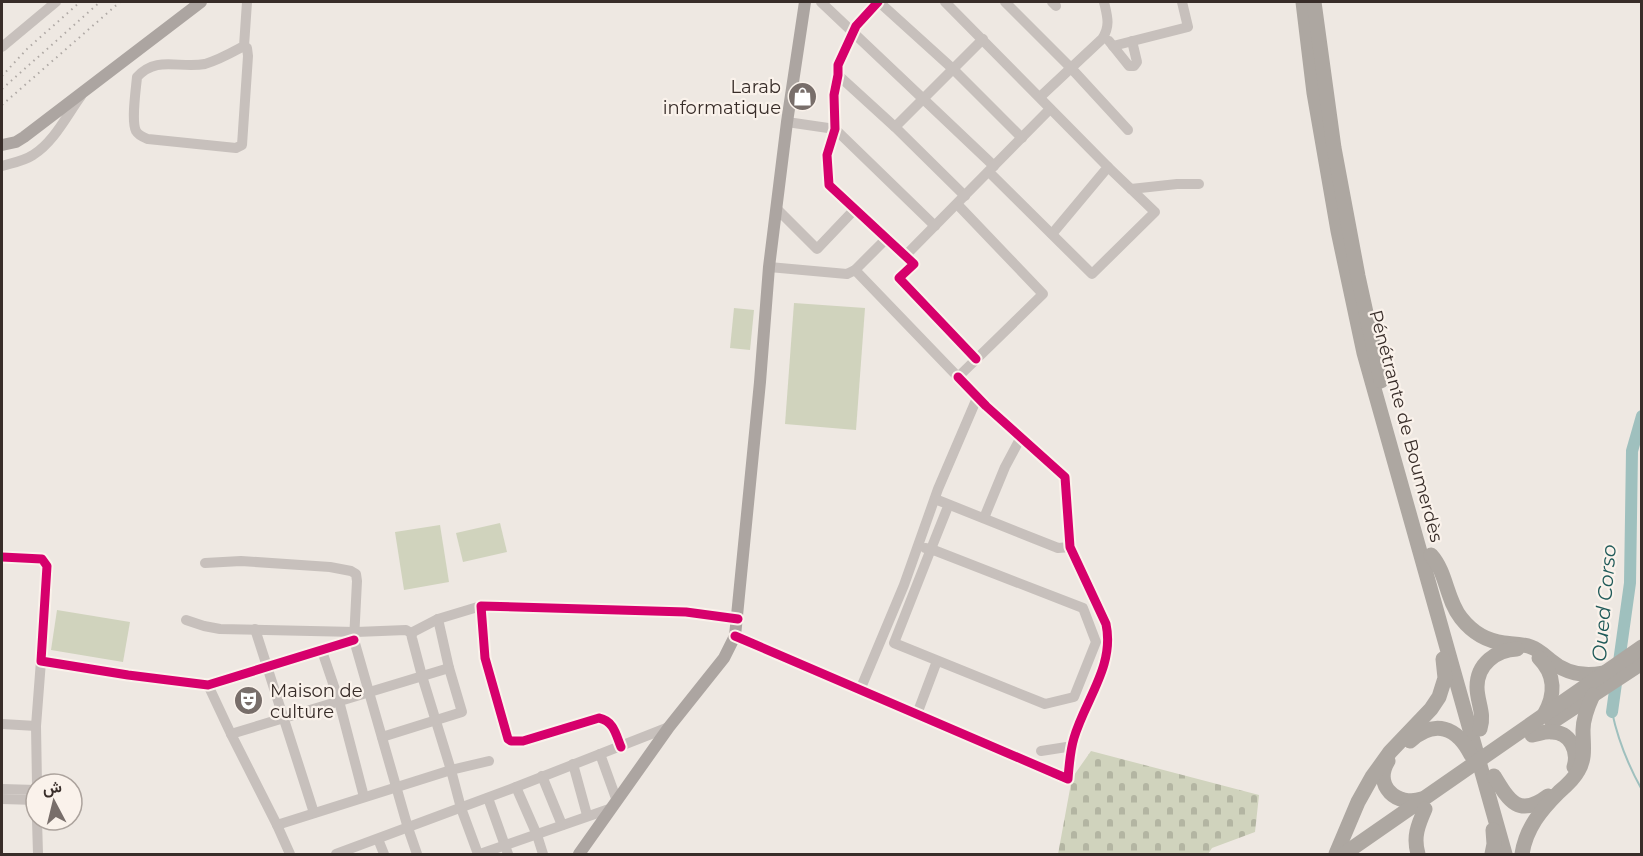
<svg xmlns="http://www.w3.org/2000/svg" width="1643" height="856" font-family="Montserrat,Vazirmatn,sans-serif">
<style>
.cemetery{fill:url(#cemetery-stones)}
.pitch{fill:#d0d3bd}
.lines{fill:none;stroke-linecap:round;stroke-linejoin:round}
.stream{stroke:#9fc0be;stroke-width:2}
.river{stroke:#9fc0be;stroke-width:12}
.minor{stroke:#c7c0bc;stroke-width:10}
.major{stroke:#aca5a1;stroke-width:12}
.highway{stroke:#ada7a1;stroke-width:15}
.rail{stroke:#afa9a5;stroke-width:2;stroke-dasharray:1.5 4.5;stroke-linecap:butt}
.cycleway-casing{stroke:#faf2eb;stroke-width:13}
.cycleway{stroke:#d6006c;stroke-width:9}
.labels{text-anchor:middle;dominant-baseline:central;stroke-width:4.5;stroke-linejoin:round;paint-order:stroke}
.poi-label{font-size:18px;fill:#382d29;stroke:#faf2eb;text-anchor:end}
.street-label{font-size:18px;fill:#382d29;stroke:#faf2eb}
.water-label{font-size:20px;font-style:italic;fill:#1f5a59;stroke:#faf2eb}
</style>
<defs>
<pattern id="cemetery-stones" width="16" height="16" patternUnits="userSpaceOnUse" patternTransform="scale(1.5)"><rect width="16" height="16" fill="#d0d3bd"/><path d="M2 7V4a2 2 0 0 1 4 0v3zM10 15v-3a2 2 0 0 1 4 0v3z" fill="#b3b5a2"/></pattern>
</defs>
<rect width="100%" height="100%" fill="#eee8e2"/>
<path class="cemetery" d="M1091 751 1259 795 1255 832 1212 848 1208 854H1058L1072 778Z"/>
<g class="pitch">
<path d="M794 303 865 308 856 430 785 424Z"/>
<path d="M734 308 754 310 750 350 730 348Z"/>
<path d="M500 523 507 552 463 562 456 533Z"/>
<path d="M440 525 449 582 404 590 395 532Z"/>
<path d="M57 610 130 622 123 662 51 650Z"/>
</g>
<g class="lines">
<path class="stream" d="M1612 712C1618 740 1628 765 1642 790"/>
<path class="river" d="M1612 712 1630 583 1632 451 1642 416"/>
<g class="minor">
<path d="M821 2 994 166"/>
<path d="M878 2 856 26 838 65V75L834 95 835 129 827 155 829 185 914 264 899 278 976 359"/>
<path d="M879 2 953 69 1022 138"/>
<path d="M945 2 1108 167 1052 234"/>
<path d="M1005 2 1071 68 1128 130"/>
<path d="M1052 2 1056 6"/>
<path d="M1109 41 1129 66H1134L1137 62 1132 41"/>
<path d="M244 46C231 53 219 60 205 64 179 69 157 55 137 77 136 89 131 121 136 131 139 136 143 137 148 139L236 148 242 145 248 56 247 48 244 46 247 2"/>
<path d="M1113 46 1188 27 1182 2"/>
<path d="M2 47 56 2"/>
<path d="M838 75 895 127 965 196"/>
<path d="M1040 97 1102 39C1111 26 1107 15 1104 2"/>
<path d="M787 122 835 129 935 226"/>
<path d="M895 127 983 39"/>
<path d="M2 166C12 163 24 161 33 155 54 142 67 115 81 96"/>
<path d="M989 172 1092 274 1155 212 1108 167"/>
<path d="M1131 189 1177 184H1199"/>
<path d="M777 209 817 249 855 209"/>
<path d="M905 256 1050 109"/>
<path d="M769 267 847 274 855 270 887 238"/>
<path d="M855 270 958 377 1043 294 957 204"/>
<path d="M935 499 1058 548 1070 547"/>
<path d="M984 518 1005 467 1021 437"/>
<path d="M925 548 931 549 947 509"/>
<path d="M931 549 1083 608 1096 642 1074 697 1045 704 894 643Z"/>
<path d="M2 557 42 559 47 566 41 661 128 675 208 685 354 640"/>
<path d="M205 563 241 561 330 567 351 571 356 574 357 581 354 640 408 828 417 854"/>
<path d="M186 620 204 626 220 629 356 632 406 630 411 633 412 638 422 676 451 770 489 761"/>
<path d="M255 629 314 813"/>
<path d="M411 633 438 619 481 606"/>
<path d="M735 636 1068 779C1069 766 1070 751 1074 738 1085 700 1115 666 1106 624L1070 547 1065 477 986 406 958 377"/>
<path d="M322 651 339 701 364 797"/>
<path d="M208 685 231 734 277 825 451 770 461 808 478 854"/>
<path d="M860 690 904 585 938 489 977 398"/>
<path d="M917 714 937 661"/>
<path d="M2 724 36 726"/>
<path d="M231 734 449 668"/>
<path d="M382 737 462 712 449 668 438 619"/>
<path d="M621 747C616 735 614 721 599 718L523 741H511L508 739 485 658 481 606 686 612 738 619"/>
<path d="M1041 751 1073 746"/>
<path d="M600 754 617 801"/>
<path d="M573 764 587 815"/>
<path d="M542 776 562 825"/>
<path d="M37 784 36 726 41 661"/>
<path d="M516 787 537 835 543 854"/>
<path d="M2 789 36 790"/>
<path d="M488 798 508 854"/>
<path d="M2 799 36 800"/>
<path d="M37 820 38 854"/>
<path d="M277 825 290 854"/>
<path d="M378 839 384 854"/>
<path d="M336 854 516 787 669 727"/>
<path d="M480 854 612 808"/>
</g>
<g class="major">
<path d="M2 145 16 142 24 137 201 2"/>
<path d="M579 854 669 727 724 658 735 636 760 382 769 267 787 122 805 2"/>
</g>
<g class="highway">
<path d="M1303 2 1314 93 1338 231 1364 353 1505 854"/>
<path d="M1314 2 1334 148 1358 276 1381 381"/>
<path d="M1431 555C1447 573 1446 599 1461 618 1472 632 1486 641 1504 643 1513 644 1523 644 1531 647 1539 650 1544 655 1550 660 1565 673 1584 677 1603 673"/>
<path d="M1539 658C1556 675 1555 696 1544 715"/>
<path d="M1552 722 1642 663"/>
<path d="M1480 729C1485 714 1477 702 1477 687 1477 664 1496 650 1517 649"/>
<path d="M1532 735C1539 734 1545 731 1552 732 1570 732 1579 751 1574 767"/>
<path d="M1410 741C1435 719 1457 727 1471 755"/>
<path d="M1388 761C1373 786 1397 807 1422 799"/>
<path d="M1494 776C1509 801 1519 818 1548 796"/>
<path d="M1336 854 1358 802 1372 777 1390 752 1431 709 1439 697 1445 678 1443 659"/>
<path d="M1344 854 1642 647"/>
<path d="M1418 854C1413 837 1418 825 1425 809"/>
<path d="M1492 854 1494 844 1493 830"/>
<path d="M1522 854C1526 828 1541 810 1559 792 1566 786 1574 779 1578 771 1586 758 1583 745 1583 730 1583 718 1588 706 1593 695"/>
</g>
<g class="rail">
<path d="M2 76 27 49 80 2"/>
<path d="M2 89 100 2"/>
<path d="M2 105 120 2"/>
</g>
<defs>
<g id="cycleway">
<path d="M878 2 856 26 838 65V75L834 95 835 129 827 155 829 185 914 264 899 278 976 359"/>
<path d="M2 557 42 559 47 566 41 661 128 675 208 685 354 640"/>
<path d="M735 636 1068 779C1069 766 1070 751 1074 738 1085 700 1115 666 1106 624L1070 547 1065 477 986 406 958 377"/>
<path d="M621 747C616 735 614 721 599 718L523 741H511L508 739 485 658 481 606 686 612 738 619"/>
</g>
</defs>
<use href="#cycleway" class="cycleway-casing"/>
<use href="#cycleway" class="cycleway"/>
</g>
<defs>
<symbol id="shop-disc" viewBox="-11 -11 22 22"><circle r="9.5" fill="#786e6a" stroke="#faf2eb"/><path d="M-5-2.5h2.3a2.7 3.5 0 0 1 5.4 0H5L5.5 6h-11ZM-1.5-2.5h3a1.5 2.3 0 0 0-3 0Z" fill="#fff"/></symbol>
<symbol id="theatre-disc" viewBox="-11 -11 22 22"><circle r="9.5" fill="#786e6a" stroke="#faf2eb"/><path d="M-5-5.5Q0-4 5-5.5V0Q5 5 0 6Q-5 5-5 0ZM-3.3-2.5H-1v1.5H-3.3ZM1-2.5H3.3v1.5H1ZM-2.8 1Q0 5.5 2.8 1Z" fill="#fff"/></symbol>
</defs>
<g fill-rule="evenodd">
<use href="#shop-disc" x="786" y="80" width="33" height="33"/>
<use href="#theatre-disc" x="232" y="684" width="33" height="33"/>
</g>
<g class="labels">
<g class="poi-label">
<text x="781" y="87">Larab<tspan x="781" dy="21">informatique</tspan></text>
<text x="270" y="691" text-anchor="start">Maison de<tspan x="270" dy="21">culture</tspan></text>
</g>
<g class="street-label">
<text transform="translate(1406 426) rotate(75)">Pénétrante de Boumerdès</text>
</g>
<g class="water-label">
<text transform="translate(1604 603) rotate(-85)">Oued Corso</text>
</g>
</g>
<rect width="1643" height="856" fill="none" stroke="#382d29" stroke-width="6"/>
<g transform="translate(54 802) rotate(353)"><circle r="28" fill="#faf2eb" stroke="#aca39d" stroke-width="1.5"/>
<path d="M0-4.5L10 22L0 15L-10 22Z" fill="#786e6a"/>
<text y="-9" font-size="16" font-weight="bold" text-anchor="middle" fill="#382d29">ش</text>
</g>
</svg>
